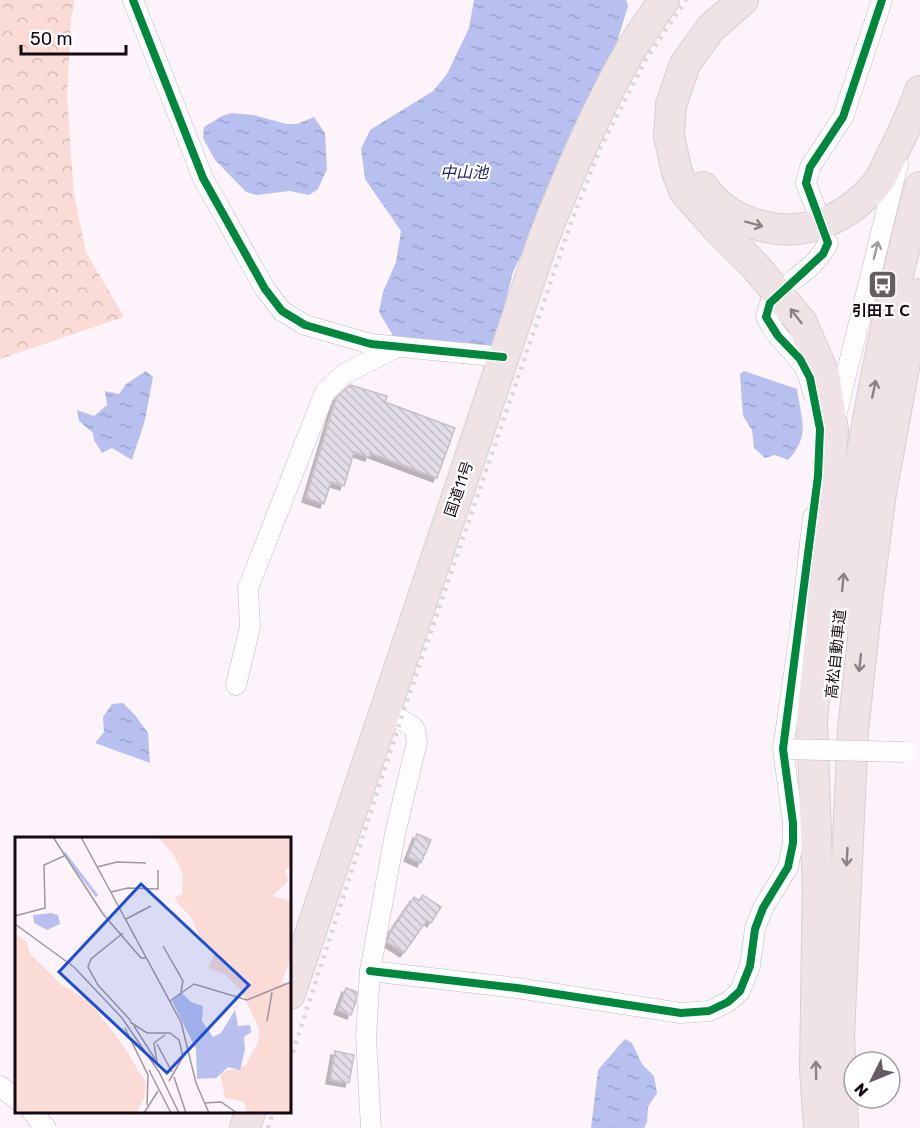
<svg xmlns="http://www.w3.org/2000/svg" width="920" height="1128" font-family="Rubik,'Noto Sans JP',sans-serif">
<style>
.forest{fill:url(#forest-crowns)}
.water{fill:url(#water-ripples)}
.building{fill:url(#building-back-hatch);stroke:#c6bfc8;stroke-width:1.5;filter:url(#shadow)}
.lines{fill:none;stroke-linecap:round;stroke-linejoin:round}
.minor-casing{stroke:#c3bac1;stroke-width:21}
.highway-casing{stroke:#d4cfd3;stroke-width:32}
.minor{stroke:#fffdfe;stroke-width:20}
.highway{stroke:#efe3e6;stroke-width:30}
.rail{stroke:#d9d6d8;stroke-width:4.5;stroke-dasharray:3 6;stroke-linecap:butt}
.minor-bridge-casing{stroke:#c3bac1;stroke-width:21;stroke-linecap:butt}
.minor-bridge{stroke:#fffdfe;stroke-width:20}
.cycleway-casing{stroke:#fff;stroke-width:11}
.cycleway{stroke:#00873e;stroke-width:8}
.oneway{stroke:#8d8187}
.oneway2{stroke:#a19ca0}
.labels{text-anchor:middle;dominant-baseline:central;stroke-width:4.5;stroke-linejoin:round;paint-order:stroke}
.poi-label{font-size:15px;font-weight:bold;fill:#150a13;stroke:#fff}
.street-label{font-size:15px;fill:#150a13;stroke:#fff}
.water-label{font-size:16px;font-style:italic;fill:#1e256d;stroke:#fff}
.inset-river{fill:none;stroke:#b7c0ee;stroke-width:3}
.inset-road{fill:none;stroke:#a0969e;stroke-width:1.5}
.view{fill:#1d4ed8;fill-opacity:0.15;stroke:#1d4ed8;stroke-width:3}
.inset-edge{fill:none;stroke:#150a13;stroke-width:3}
</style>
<defs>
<pattern id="forest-crowns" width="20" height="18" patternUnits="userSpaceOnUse" patternTransform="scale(1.5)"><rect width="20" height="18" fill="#fadbd5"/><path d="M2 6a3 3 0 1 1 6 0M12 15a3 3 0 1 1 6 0" fill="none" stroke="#d5bbb6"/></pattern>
<pattern id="water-ripples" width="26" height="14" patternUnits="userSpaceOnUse" patternTransform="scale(1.5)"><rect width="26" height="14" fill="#b7c0ee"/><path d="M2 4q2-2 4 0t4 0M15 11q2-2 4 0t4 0" fill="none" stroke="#9ca4cb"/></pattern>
<pattern id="building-back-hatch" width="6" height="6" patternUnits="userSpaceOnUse" patternTransform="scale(1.5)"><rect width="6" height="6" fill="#e3dde7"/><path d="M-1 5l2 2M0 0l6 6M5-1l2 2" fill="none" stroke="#c2bcc5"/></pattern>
<filter id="shadow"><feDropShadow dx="-4" dy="4" stdDeviation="0" flood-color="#0004"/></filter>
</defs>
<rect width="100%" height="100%" fill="#fcf4fa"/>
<path class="forest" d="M0 0H75L71 19 67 97 74 194 86 252 124 317 0 359Z"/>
<g class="water">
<path d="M474 0H626L628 6 607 75 513 272 494 347 395 339 379 312 383 292 396 262 401 231 365 179 361 149 370 130 433 91 447 74 469 28Z"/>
<path d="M232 113 254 115 286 124H297L314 117 325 133 327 169 318 189 309 195 289 191 257 195 246 192 215 160 203 138 204 127 222 116Z"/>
<path d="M146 371 153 377 145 420 132 460 112 448 102 453 94 440 93 433 79 421 77 410 94 416 107 405 105 391 119 394 126 384Z"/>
<path d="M744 371 797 389C801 418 811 436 788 460L775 455 765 458 754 448 752 430 743 416 740 374Z"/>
<path d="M123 703 135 715 148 733 150 763 95 743 104 732 103 717 112 704Z"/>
<path d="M625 1039 632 1043 642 1064 654 1076 657 1093 648 1107 647 1122 644 1128H591L598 1070Z"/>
</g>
<g class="building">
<path d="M350 385 387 396 385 402 455 428 437 478 370 453 369 457 354 452 344 486 331 482 324 504 306 498 336 398Z"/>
<path d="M417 834 431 840 421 863 408 857Z"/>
<path d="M423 895 441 907 431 923 427 920 404 953 387 942 389 934 414 897 419 901Z"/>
<path d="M346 988 357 992 356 1001 351 1015 338 1010Z"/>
<path d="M335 1051 354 1055 349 1083 330 1080Z"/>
</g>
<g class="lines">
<defs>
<g id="minor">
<path d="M133 0 203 178 265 289 282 311 305 325 371 344 503 357"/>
<path d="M815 207 806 183 810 167 843 117 882 0"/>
<path d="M793 280C807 270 820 260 828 243"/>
<path d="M770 303 766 317C770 324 774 331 779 337 798 360 806 360 813 393"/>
<path d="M836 416 898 164"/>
<path d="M236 685 250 627 248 588 325 392 344 374 397 347"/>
<path d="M370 971 517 988 681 1013 709 1011 728 1002 740 991 750 966 755 929 763 908 788 867 793 843V823L783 749 800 632 813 517"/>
<path d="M0 1086 16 1099"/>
<path d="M32 1112 46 1128"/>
<path d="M371 1128 366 1037 370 971 395 834 417 742 415 730 412 726 384 710"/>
</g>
<g id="highway">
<path d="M743 0 711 28 685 64 671 105 669 136 677 172 685 192 719 230 755 266 802 323 824 374 833 430 824 542 822 620 812 720 818 891"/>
<path d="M703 187C719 209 736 219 762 226 807 238 850 217 878 182 883 175 887 165 891 157 902 135 912 114 920 91"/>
<path d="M839 619C855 473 882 329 920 187"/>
<path d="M818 873 815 1070 819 1128"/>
<path d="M290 994 543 240C567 178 593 117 626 58 637 38 651 19 664 0"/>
<path d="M245 1128 250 1112"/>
<path d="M843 1128 839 1036 853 730 868 592 881 493 906 356 920 294"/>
</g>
</defs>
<use href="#minor" class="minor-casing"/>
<use href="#highway" class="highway-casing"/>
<use href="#minor" class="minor"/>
<use href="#highway" class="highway"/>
<g class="rail">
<path d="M290 1061 401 719 572 220 600 149 646 59 686 0"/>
<path d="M268 1128 273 1112"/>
</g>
<defs>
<path id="minor-bridge" d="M783 749 905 752"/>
</defs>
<use href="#minor-bridge" class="minor-bridge-casing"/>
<use href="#minor-bridge" class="minor-bridge"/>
<defs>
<g id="cycleway">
<path d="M133 0 203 178 265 289 282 311 305 325 371 344 503 357"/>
<path d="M370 971 517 988 681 1013 709 1011 728 1002 740 991 750 966 755 929 763 908 788 867 793 843V823L783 749 818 476 820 429 810 378 800 359 778 336 766 317 770 303 823 254 828 243 806 183 810 167 843 117 882 0"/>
</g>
</defs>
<use href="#cycleway" class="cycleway-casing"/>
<use href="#cycleway" class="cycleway"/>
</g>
<defs><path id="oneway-shaft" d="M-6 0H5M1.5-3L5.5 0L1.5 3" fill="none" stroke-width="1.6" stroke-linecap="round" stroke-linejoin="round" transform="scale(1.5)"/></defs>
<g class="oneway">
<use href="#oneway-shaft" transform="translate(754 224) rotate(15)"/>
<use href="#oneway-shaft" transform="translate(796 316) rotate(-128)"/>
<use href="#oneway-shaft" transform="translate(874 389) rotate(-78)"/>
<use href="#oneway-shaft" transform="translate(843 582) rotate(-84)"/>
<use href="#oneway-shaft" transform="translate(860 663) rotate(96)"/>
<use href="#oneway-shaft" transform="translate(847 857) rotate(93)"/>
<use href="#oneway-shaft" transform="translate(816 1070) rotate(-91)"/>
</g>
<use class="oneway2" href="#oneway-shaft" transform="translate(876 250) rotate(-76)"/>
<defs>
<symbol id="bus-square" viewBox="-11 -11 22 22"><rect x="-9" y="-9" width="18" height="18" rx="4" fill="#665c64" stroke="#fff"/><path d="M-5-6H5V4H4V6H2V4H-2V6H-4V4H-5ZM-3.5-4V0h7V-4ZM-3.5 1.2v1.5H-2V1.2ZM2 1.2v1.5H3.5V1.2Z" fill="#fff"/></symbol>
</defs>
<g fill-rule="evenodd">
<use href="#bus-square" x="866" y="268" width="33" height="33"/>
</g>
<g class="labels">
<g class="poi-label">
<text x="882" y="311">引田ＩＣ</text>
</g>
<g class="street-label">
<text transform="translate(459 489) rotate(-71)">国道11号</text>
<text transform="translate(836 654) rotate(-84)">高松自動車道</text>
</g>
<g class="water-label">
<text x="464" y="172">中山池</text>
</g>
</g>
<g transform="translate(15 837)">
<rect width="276" height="276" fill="#fcf4fa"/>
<path d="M143 0H276V30L270 33 273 45 257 59 276 64V119L267 145 276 147V276H232L229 265 210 261 205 236 231 228 243 205 244 192 226 153 209 137 193 131 201 113 187 104 175 79 163 67 160 60 167 57 168 38 159 18ZM0 97 12 105 15 117 47 148 74 164 108 208 131 246 129 262 121 276H0Z" fill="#fadbd5"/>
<path d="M36 76 43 78 45 87 32 93 19 86 18 78ZM166 155 176 165 188 169 187 184 198 200 206 196 220 173 223 189 235 188 236 195 229 200 230 212 225 233 213 230 201 241 182 242 181 212 157 164Z" fill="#b7c0ee"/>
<path class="inset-river" d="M49 16 82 59"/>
<path class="inset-road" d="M38 0 88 77 126 121H132M66 0 166 185 181 246 194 276M82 30 102 25 131 26M96 55 113 51 143 52V33M0 79 30 71 29 28 49 19M111 82 136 69M0 87 59 130 107 181 144 235 164 276M108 96 76 122 73 130 83 148 116 184M148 109 168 144 166 155M155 164 179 147 232 163 276 145M252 184 257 155M115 185 132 196H155L164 203 168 220 154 244M119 189 140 222M110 191 133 238 132 268M142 207 157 235M142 225 139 206 150 198M134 233 156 276M159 240 171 276M189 266 206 265 222 276M129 276 143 254"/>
<path class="view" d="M126 47 234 148 152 236 44 135Z"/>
<rect width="276" height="276" class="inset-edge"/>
</g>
<g transform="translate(872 1080) rotate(227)"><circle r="28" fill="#ffffff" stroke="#a19da1" stroke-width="1.5"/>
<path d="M0-4.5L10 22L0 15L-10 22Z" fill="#665c64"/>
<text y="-9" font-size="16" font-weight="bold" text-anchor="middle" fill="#150a13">N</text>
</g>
<path d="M21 45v9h105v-9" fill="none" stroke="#150a13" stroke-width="3"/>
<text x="30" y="45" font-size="18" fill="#150a13" stroke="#ffffff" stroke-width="4.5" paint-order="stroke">50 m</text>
</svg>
